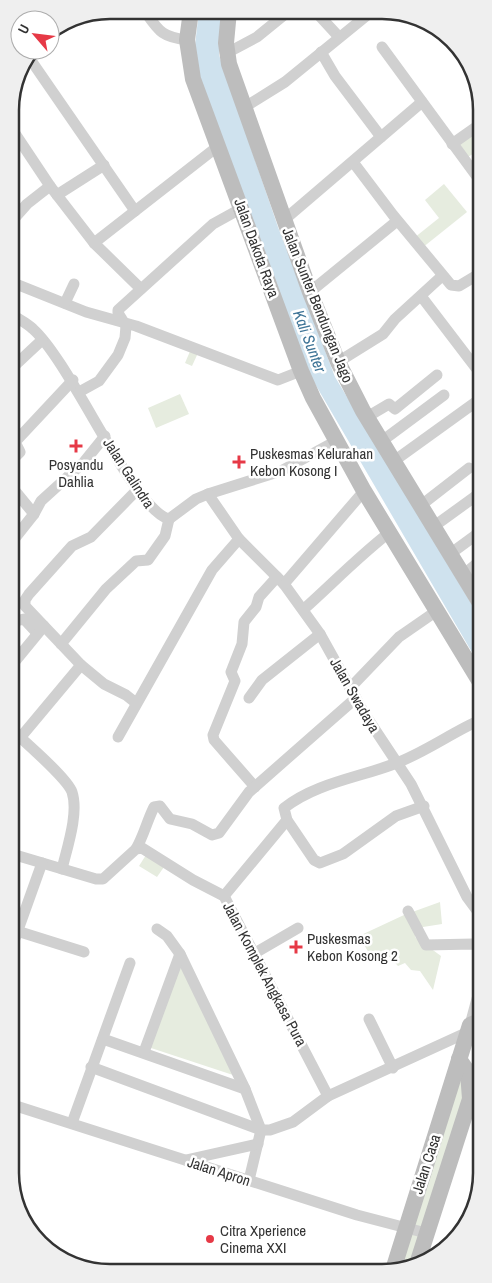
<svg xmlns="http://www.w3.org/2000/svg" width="492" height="1283" font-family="'Archivo Narrow',sans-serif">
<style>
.green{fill:#e6ecdf}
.water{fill:#cfe2ee}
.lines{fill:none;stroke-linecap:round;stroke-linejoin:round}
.street{stroke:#d0d0d0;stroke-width:11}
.secondary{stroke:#bdbdbd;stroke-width:16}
.poi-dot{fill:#e63946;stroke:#fff;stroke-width:2}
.labels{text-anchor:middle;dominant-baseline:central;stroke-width:5;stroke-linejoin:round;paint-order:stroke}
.street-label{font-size:15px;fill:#333;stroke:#fff}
.poi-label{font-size:15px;fill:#333;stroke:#fff;text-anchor:start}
.water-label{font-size:16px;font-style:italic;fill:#3f7597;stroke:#fff}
.rim{fill:none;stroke:#333;stroke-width:2.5}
</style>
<rect width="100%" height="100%" fill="#fff"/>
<g class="green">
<path d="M474 134 479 142V150L468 157 459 143Z"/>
<path d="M444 184 467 212 422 248 414 238 439 218 425 200Z"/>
<path d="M191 349 198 353 192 366 185 363Z"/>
<path d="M180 394 189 414 156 428 148 408Z"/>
<path d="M146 855 164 867 157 877 139 866Z"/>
<path d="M440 902 442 924 423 927 415 937 441 956 433 990 420 971 411 970 405 963 398 966 387 954 373 960 359 936 404 915Z"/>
<path d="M179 963 233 1075 148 1047Z"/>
<path d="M459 1059 470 1086 417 1264 408 1270H393Z"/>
</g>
<path class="water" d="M199 11H224L219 55 278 227 335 377 480 618V666L311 377 199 76 195 45Z"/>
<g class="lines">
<g class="street">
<path d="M144 10C159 31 161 37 187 40"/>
<path d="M315 11 339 37"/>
<path d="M50 34 85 15"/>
<path d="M382 47 478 178 479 184"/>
<path d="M321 52 335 76 381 137"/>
<path d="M227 53 257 37 289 11"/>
<path d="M28 56 135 211"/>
<path d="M245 107 285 82 371 12"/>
<path d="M10 126 50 186 94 243 141 289"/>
<path d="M452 144 479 125"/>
<path d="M353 162 393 215 451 285 459 286 479 274"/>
<path d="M57 195 104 165"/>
<path d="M284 220 422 102"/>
<path d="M11 222 27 204 50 186"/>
<path d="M94 243 217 147"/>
<path d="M11 282 86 312 136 326 278 380 301 371"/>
<path d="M310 292 397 221"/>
<path d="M421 296 479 372"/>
<path d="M65 303 74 284"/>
<path d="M11 314C18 319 27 323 33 329 72 364 133 510 169 519L196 499 208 494 281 471 336 441"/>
<path d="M338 362 383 334 395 319 442 276"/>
<path d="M11 369 42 340"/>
<path d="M79 392 99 381 118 355 125 338 126 326 118 313V310L213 224 242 208"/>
<path d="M367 417 389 404 395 409 437 375"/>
<path d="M382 441 444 395"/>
<path d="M11 461 20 452 15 442 73 380"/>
<path d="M394 461 480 399"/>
<path d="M11 486 34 514"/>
<path d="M208 494 239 539 284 584 320 634 364 713 411 784 467 897 481 916"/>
<path d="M420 506 469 468"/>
<path d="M433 527 480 493"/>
<path d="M11 543 34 514 41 501 84 462 105 436"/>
<path d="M450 554 480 532"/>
<path d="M463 575 480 561"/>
<path d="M284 584 364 491"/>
<path d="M304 609C333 583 359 556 390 532"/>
<path d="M12 625 16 621 24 619 37 633"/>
<path d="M61 644 106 589 136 561 148 560 165 536 169 519"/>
<path d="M12 665 44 626"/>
<path d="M351 687 399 637 438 610"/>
<path d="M249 698 262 680 320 634"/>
<path d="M136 703 126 695 104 684 81 665 25 606V600L29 594 72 546 91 537 137 490"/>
<path d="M12 730C25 742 67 778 72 792 79 813 67 848 62 869"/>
<path d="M118 737 212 570 239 539"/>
<path d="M20 738 81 665"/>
<path d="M255 787 214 740 213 735 235 681 231 672 242 644 244 622 256 607 259 597 277 577"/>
<path d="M424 806 396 816 343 854 320 863 314 860 287 820 284 808C316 783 357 778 394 764 424 753 451 733 480 720"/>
<path d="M136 849C144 835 147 821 154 807L160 806 170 819 192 824 212 835 219 833 249 792 356 698"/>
<path d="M12 854 96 879H103L136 849 142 848 193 880 224 896 328 1096"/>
<path d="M224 896 287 820"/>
<path d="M408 911 426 945 473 944 481 947"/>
<path d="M157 929 167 936 180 954 245 1089 261 1130 249 1180"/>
<path d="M17 931 84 952"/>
<path d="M13 944 42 863"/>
<path d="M255 953 298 928"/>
<path d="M369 1019 393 1068"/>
<path d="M470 1025 481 984"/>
<path d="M103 1039 245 1089"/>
<path d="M144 1052 180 954"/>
<path d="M91 1067 261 1130H270L293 1122 328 1096 468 1032"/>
<path d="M13 1105 357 1215 426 1233"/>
<path d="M72 1123 130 963"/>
<path d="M186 1160 258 1144"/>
</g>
<g class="secondary">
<path d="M191 11 187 40 193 79 301 371 313 398 364 491 480 682"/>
<path d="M229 11 226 43 229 64 310 292 338 362 363 411 480 603"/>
<path d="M417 1264 470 1099 468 1072 459 1059"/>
<path d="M393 1270 470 1025 481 1020"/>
</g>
</g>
<g class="poi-dot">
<path d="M73.5 438.5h5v5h5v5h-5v5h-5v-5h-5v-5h5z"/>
<path d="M236.5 454.5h5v5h5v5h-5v5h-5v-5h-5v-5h5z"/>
<path d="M293.5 939.5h5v5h5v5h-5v5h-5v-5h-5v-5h5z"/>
<circle cx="210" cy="1239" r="5"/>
</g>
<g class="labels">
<g class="street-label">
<text transform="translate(257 248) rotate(70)">Jalan Dakota Raya</text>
<text transform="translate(318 305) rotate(68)">Jalan Sunter Bendungan Jago</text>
<text transform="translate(129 473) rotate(57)">Jalan Galindra</text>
<text transform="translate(355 695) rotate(60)">Jalan Swadaya</text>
<text transform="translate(265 974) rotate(62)">Jalan Komplek Angkasa Pura</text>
<text transform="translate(426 1164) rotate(-72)">Jalan Casa</text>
<text transform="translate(219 1171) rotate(18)">Jalan Apron</text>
</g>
<g class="poi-label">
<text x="250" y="453">Puskesmas Kelurahan<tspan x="250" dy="17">Kebon Kosong I</tspan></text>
<text x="76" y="464" text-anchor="middle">Posyandu<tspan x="76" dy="17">Dahlia</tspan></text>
<text x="307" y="938">Puskesmas<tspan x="307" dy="17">Kebon Kosong 2</tspan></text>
<text x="220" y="1230">Citra Xperience<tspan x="220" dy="17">Cinema XXI</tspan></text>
</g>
<g class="water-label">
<text transform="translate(310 341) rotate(69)">Kali Sunter</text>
</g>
</g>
<path d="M0 0H492V1283H0ZM110 19H382A91 91 0 0 1 473 110V1173A91 91 0 0 1 382 1264H110A91 91 0 0 1 19 1173V110A91 91 0 0 1 110 19Z" fill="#efefef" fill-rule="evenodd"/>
<path class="rim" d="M110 19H382A91 91 0 0 1 473 110V1173A91 91 0 0 1 382 1264H110A91 91 0 0 1 19 1173V110A91 91 0 0 1 110 19Z"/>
<g transform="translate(35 35) rotate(298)"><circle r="24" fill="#ffffff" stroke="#adadad"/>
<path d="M0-4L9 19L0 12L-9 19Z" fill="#e63946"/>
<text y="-8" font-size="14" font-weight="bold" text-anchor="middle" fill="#333333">U</text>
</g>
</svg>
